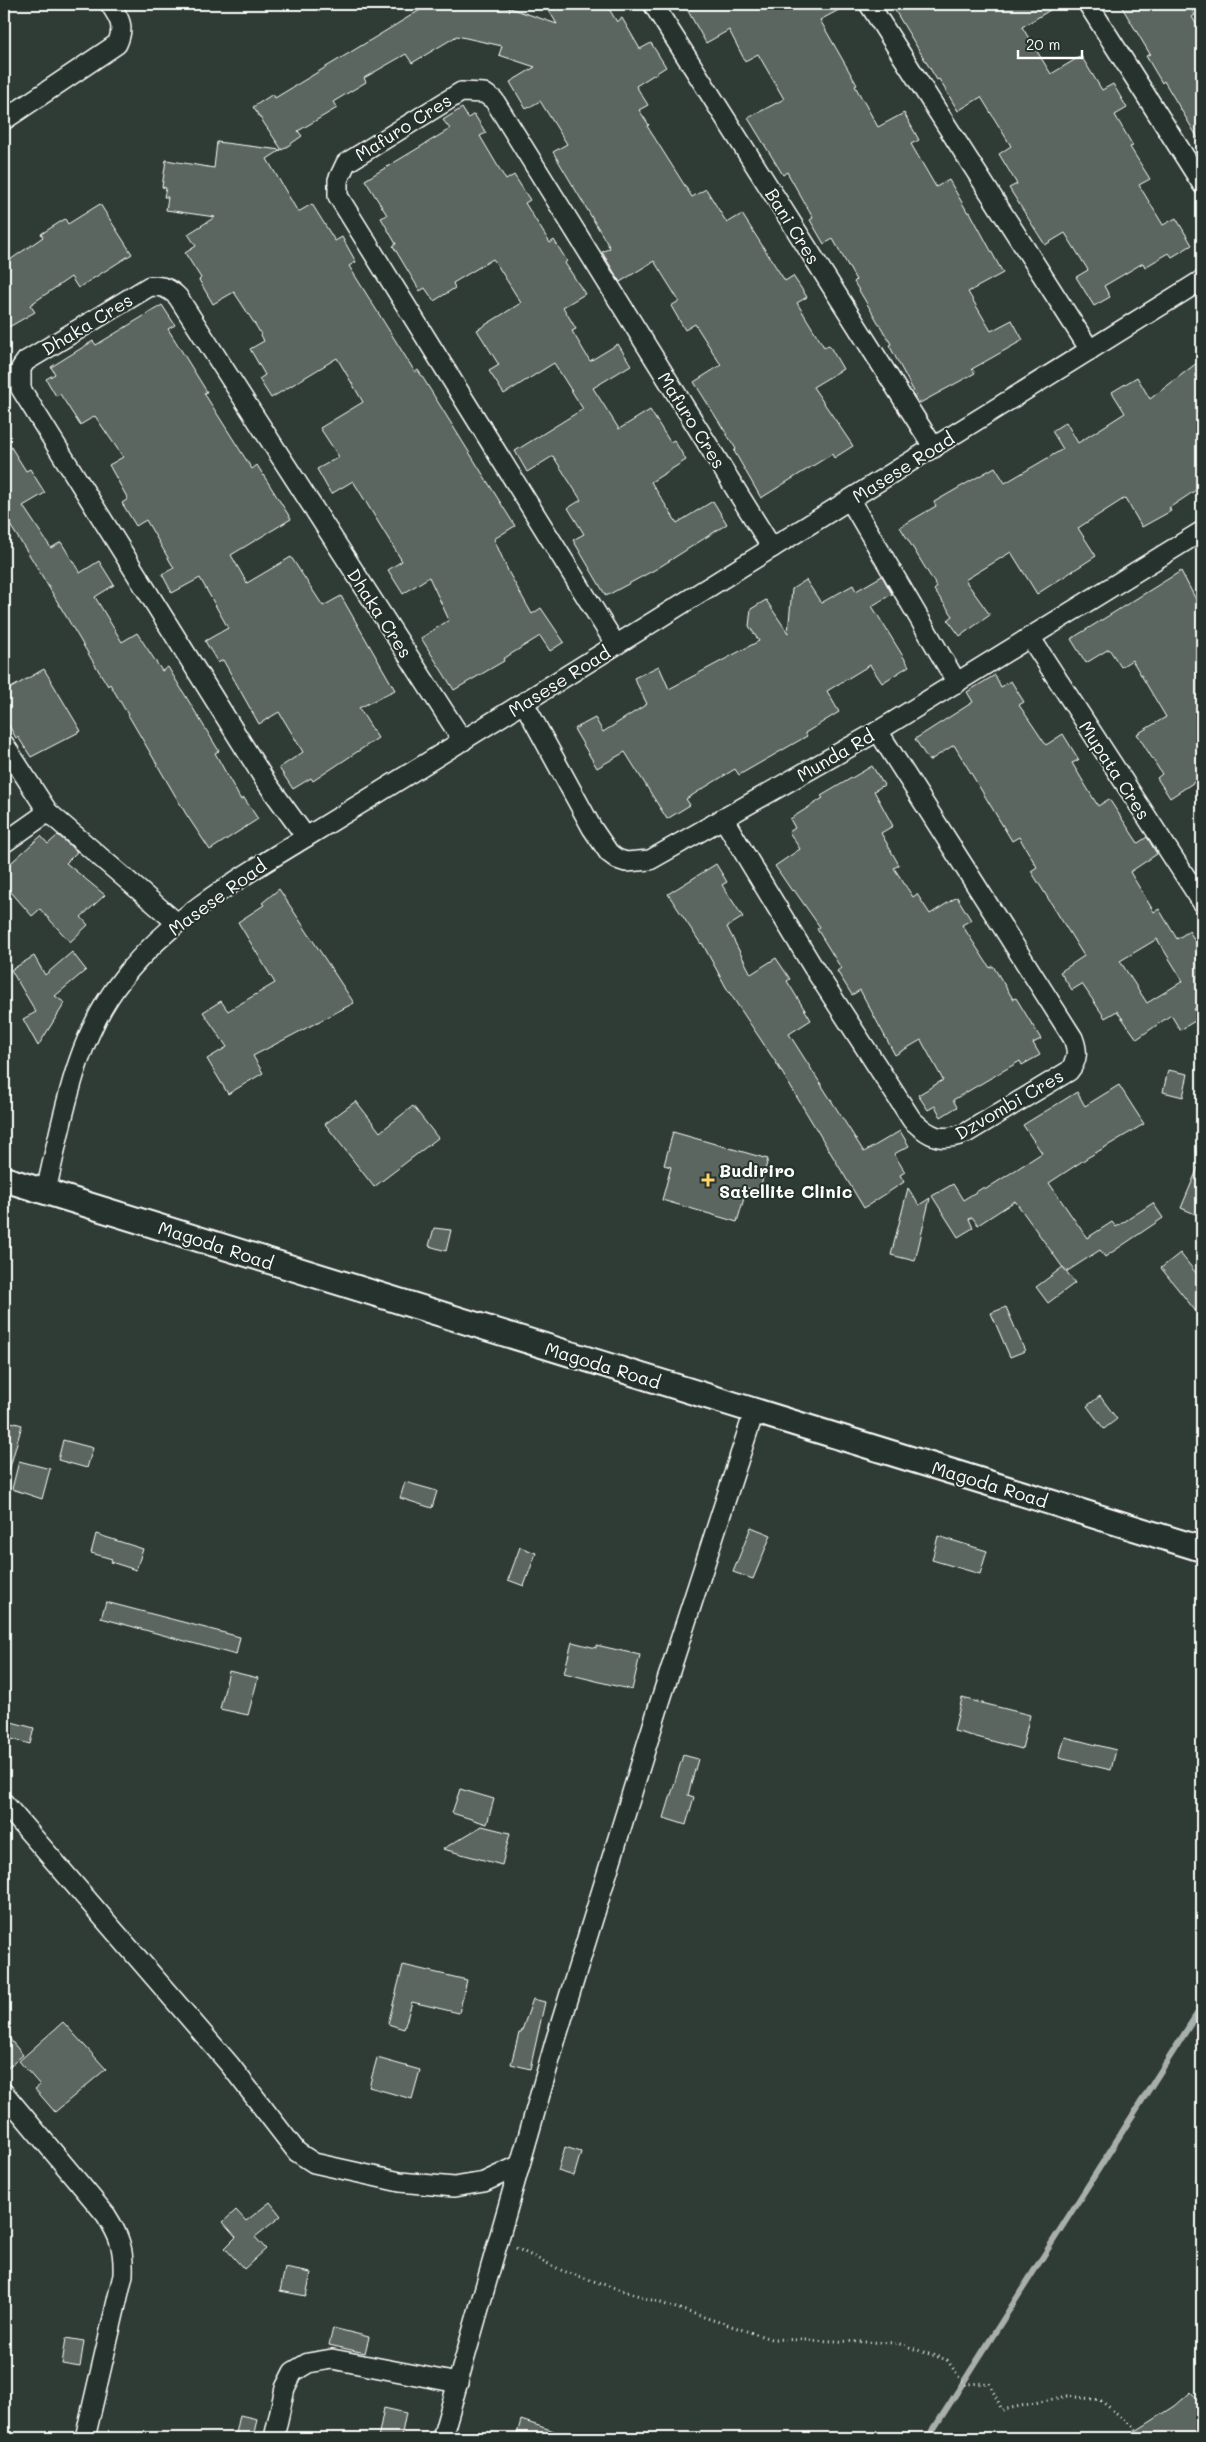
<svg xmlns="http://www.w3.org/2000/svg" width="1206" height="2442" font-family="Mali,sans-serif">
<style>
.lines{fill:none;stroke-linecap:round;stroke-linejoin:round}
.stream{stroke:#a9afac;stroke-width:6}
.building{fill:#5b6661;stroke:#fff;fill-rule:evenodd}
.minor-casing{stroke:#fff;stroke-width:22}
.tertiary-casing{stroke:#fff;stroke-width:28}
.path{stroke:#fff;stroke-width:3;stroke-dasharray:1 4;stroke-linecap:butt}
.minor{stroke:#26332d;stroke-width:19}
.tertiary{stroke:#26332d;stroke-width:24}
.poi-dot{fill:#ffd166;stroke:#26332d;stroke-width:2}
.labels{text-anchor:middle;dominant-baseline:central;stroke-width:4;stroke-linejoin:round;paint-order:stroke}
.street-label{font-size:18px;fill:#fff;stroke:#26332d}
.poi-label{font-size:18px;font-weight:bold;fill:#fff;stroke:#26332d;text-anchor:start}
</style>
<rect width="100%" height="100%" fill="#2f3b35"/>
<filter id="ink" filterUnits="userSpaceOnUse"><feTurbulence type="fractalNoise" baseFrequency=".02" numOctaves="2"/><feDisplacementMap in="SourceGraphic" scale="10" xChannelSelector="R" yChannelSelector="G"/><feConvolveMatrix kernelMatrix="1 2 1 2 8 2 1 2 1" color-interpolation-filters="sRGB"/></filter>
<g filter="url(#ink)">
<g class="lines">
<path class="stream" d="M928 2438 1202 2006"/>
</g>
<g class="building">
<path d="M430 4H498L557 24 545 4H606L617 22 622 18 640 49 651 43 666 67 636 86 648 105 639 110 649 125 647 126 692 197 706 189 727 223 742 214 785 281 793 276 807 297 797 303 824 347 829 345 843 369 813 387 853 446 834 458 832 454 761 498 734 451 736 449 694 382 721 365 695 324 685 330 671 306 679 301 654 261 620 282 602 252 610 248 553 152 567 144 540 101 526 109 510 82 535 67 499 55 502 46 457 36 412 63 406 54 364 78 366 82 333 102 337 108 298 131 302 136 282 150 253 107 273 94 275 98Z"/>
<path d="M684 4H850L820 20 857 85 855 86 878 127 904 113 919 140 911 144 936 187 949 180 968 213 970 212 1003 273 968 292 991 331 1012 320 1023 340 972 369 975 373 920 403 889 345 891 344 854 282 856 280 833 239 824 244 810 220 813 218 787 172 783 175 748 118 784 99 758 54 745 61 729 30 706 43Z"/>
<path d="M891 4H1060L1022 27 1051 74 1081 56 1102 90 1113 84 1127 108 1115 115 1133 146 1130 147 1150 179 1139 185 1163 225 1176 218 1192 245 1172 257 1169 253 1145 267 1143 263 1104 286 1110 297 1094 306 1076 277 1088 270 1065 233 1045 245 1009 188 1017 184 999 154 1011 146 981 97 958 111 939 79 937 80Z"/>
<path d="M1120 4H1188L1195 15 1192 17 1202 34V145L1164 81 1162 83 1146 56 1150 54Z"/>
<path d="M462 108 468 118 474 114 486 133 480 136 506 180 514 175 530 200 525 203 550 243 554 240 567 261 565 263 585 294 563 307 576 329 572 331 590 361 618 344 631 365 593 388 619 429 650 410 670 442 674 440 686 460 651 482 677 523 713 501 727 524 658 568 606 596 573 540 584 534 568 508 581 500 553 456 527 472 515 451 583 409 554 363 504 394 489 371 499 365 477 330 521 303 496 263 493 259 453 283 455 288 434 301 425 288 420 291 393 246 396 244 381 218 387 215 365 180 450 129 443 120Z"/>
<path d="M217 142 281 150 267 159 298 212 312 204 335 241 342 237 356 262 349 266 415 372 418 370 515 526 494 539 509 573 532 614 541 608 564 642 550 651 540 636 503 659 504 661 454 690 421 638 449 620 429 577 403 594 388 570 402 561 353 481 331 494 317 469 339 457 320 428 363 402 337 358 271 398 259 379 265 375 250 349 264 341 258 329 234 292 213 304 199 280 201 278 185 253 196 246 188 234 215 217 166 210 168 197H164L166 188 162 187 166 160 214 168Z"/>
<path d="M100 204 132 254 78 288 71 277 30 305 35 312 9 327 4 318V264L43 237 41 234 65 219 68 224Z"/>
<path d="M162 305 175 325 168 329 207 392 204 393 252 469 257 465 291 519 231 555 247 583 291 557 323 606 341 596 395 690 359 708 378 738 313 781 311 778 293 789 279 768 303 752 279 712 259 724 223 660 218 663 205 641 228 628 200 578 172 593 162 574 174 568 146 520 136 526 122 503 128 499 109 465 123 457 95 416 80 425 60 394 56 396 46 379 55 374 51 367 93 341 96 345Z"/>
<path d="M1202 359V486L1169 508 1171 511 1142 527 1125 498 1078 528 1096 556 1037 594 1011 552 965 580 990 615 960 636 948 620 953 616 934 590 937 587 900 527 936 506 934 502 995 467 1005 483 1063 449 1052 431 1066 422 1078 443 1125 413 1112 392 1137 377 1150 399Z"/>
<path d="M4 436 26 471 30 469 45 493 23 506 51 548 61 542 80 573 99 561 114 585 95 597 122 642 137 633 162 671 168 667 219 751 215 753 241 800 244 798 258 819 210 850 186 814 110 684 108 686 92 660 32 559 4 516Z"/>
<path d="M1181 571 1202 611V777L1170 798 1157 778 1162 774 1137 734 1166 717 1132 660 1121 667 1109 649 1086 663 1071 639Z"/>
<path d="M882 576 892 594 872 606 909 666 882 683 870 665 827 691 839 712 805 733 807 736 739 775 735 769 686 799 690 805 667 819 625 752 597 768 574 729 595 718 603 732 647 704 634 678 659 666 669 689 759 641 749 626 751 609 766 600 788 633 792 589 806 580 821 603 853 585 856 591Z"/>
<path d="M44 669 81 731 31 757 18 737 16 738 4 717V692Z"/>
<path d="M995 675 1001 687 1011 681 1024 702 1019 705 1046 745 1063 734 1079 760 1072 763 1098 806 1109 799 1138 843 1147 837 1157 854 1130 872 1154 912 1159 909 1177 939 1189 931 1202 952V1010L1200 1006 1194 1009 1200 1018 1180 1030 1171 1015 1137 1039 1117 1011 1105 1018 1082 984 1072 990 1060 972 1084 956 1031 871 1037 867 1019 837 1012 841 954 745 929 761 915 739 973 702 967 692ZM1157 939 1183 981 1147 1003 1120 961Z"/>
<path d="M872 766 884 785 874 791 893 826 881 833 899 865 894 868 913 897 917 894 930 914 957 897 971 920 962 925 990 968 993 966 1013 999 1016 998 1041 1039 1033 1043 1040 1055 1022 1065 1020 1061 953 1100 957 1107 941 1117 935 1106 928 1110 918 1095 943 1080 921 1040 895 1055 860 990 852 995 837 971 841 968 817 929 820 927 794 890 792 891 775 866 800 849 789 832 795 828 790 819 823 798 821 796Z"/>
<path d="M58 835 77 852 66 863 105 895 81 917 88 925 70 942 40 909 32 916 4 884V869L41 836 48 844Z"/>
<path d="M716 864 727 882 722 885 743 917 727 927 751 974 776 958 790 979 787 981 811 1020 789 1034 864 1152 900 1131 909 1146 894 1154 905 1172 900 1175 904 1182 864 1208 775 1061 727 989 702 943 701 944 668 894Z"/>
<path d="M279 889 354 1003 253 1056 263 1073 228 1094 207 1059 227 1047 203 1012 221 1001 228 1011 275 983 238 922 264 905 262 903Z"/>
<path d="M72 952 86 970 55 996 65 1003 38 1046 23 1019 36 1012 11 970 34 956 45 975Z"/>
<path d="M1168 1070 1188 1074 1183 1097 1163 1092Z"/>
<path d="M1119 1085 1144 1124 1087 1158 1049 1183 1087 1238 1112 1222 1116 1227 1153 1203 1163 1218 1105 1257 1100 1250 1066 1272 1015 1201 978 1225 972 1217 969 1219 973 1228 958 1237 932 1196 953 1184 963 1200 984 1187 986 1189 1042 1153 1023 1125 1077 1092 1085 1106Z"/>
<path d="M356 1101 380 1132 413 1106 438 1138 374 1187 325 1124Z"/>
<path d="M673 1132 768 1159 759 1192 747 1188 737 1222 662 1200 671 1167 664 1165Z"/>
<path d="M1202 1158V1217L1181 1208Z"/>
<path d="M908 1188 919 1205 930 1198 915 1261 891 1255Z"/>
<path d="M434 1228 451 1230 446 1251 429 1246Z"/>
<path d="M1180 1253 1200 1278 1196 1281 1202 1290V1319L1161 1268Z"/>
<path d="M1063 1267 1075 1283 1048 1303 1036 1287Z"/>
<path d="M1006 1307 1025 1351 1010 1357 991 1313Z"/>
<path d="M1100 1396 1117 1419 1104 1429 1087 1406Z"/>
<path d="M4 1420 22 1425 9 1471 4 1470Z"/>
<path d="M63 1440 93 1448 87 1468 58 1460Z"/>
<path d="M19 1461 50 1469 42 1499 12 1489Z"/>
<path d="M405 1482 437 1491 432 1508 400 1498Z"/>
<path d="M751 1527 771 1535 753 1579 733 1572Z"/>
<path d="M96 1534 143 1549 136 1570 111 1562 112 1559 91 1553Z"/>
<path d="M938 1536 987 1551 980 1574 932 1560Z"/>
<path d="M520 1547 536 1553 524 1586 508 1580Z"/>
<path d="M106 1602 240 1637 236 1655 101 1618Z"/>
<path d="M572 1642 596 1648V1645L640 1655 632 1690 564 1673Z"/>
<path d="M229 1671 258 1678 248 1715 220 1709Z"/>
<path d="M962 1698 1030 1715 1022 1749 954 1731Z"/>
<path d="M4 1720 34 1728 30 1744 4 1737Z"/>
<path d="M1065 1737 1116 1750 1111 1770 1059 1758Z"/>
<path d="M683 1755 698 1759 688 1795 694 1797 686 1825 664 1818Z"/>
<path d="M460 1789 494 1799 487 1824 452 1813Z"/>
<path d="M482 1826 510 1833 502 1865 443 1849Z"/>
<path d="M403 1965 467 1980 459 2013 412 2002 404 2029 388 2024Z"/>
<path d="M533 1999 545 2002 530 2069 511 2064 519 2033H521Z"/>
<path d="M63 2022 106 2069 55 2112 35 2089 40 2085 19 2061Z"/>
<path d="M4 2032 23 2055 4 2071Z"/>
<path d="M377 2058 420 2070 412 2099 369 2087Z"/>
<path d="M565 2147 581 2152 574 2176 558 2171Z"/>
<path d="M270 2202 281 2216 255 2237 266 2249 244 2269 225 2248 236 2237 223 2222 236 2210 246 2221Z"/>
<path d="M285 2268 311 2273 306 2296 280 2291Z"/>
<path d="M333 2328 369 2337 365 2353 329 2345Z"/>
<path d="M66 2338 84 2341 80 2367 62 2364Z"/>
<path d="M1191 2392 1202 2405V2438H1125L1175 2406Z"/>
<path d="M384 2408 406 2413 401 2438H378Z"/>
<path d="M240 2415 257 2419 253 2438H235Z"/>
<path d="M521 2420 566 2435V2438H516Z"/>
</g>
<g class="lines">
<defs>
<g id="minor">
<path d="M653 4 934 448"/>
<path d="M869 4 1090 350"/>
<path d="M1088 4 1202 184"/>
<path d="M4 120 117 44C125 27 120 19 110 4"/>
<path d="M850 500 957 683"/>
<path d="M1030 637 1202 902"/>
<path d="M616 645 338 196V180L346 163 461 92 484 93 494 100 772 548"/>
<path d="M524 703 592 828 609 853 617 859 626 862 650 860 878 731 1202 531"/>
<path d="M4 744 48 812 177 923"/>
<path d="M723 818 813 967 912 1120C931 1138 941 1142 966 1133L1069 1071C1078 1060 1078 1051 1073 1038L878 731"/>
<path d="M306 837 266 782 21 389V368L26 361 150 286C163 286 169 288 178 297L463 741"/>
<path d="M4 843 48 812"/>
<path d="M46 1191C63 1118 75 1037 123 978 170 918 239 878 303 839 357 806 411 773 465 739 711 587 956 433 1202 280"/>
<path d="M4 1803 230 2065 297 2152 314 2163 400 2182 454 2187 484 2182 520 2165"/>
<path d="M4 2093 106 2215C120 2237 124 2249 123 2275L85 2438"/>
<path d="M274 2438 285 2388 293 2372 308 2363 332 2359 458 2383"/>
<path d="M442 2438 555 2042 660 1702 754 1412"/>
</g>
<path id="tertiary" d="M4 1179 1202 1549"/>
</defs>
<use href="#minor" class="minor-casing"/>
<use href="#tertiary" class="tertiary-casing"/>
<path class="path" d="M516 2248 563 2271 771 2339 897 2343 947 2360 964 2384 989 2383 1002 2410 1067 2396 1100 2400 1135 2428 1142 2438"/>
<use href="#minor" class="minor"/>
<use href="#tertiary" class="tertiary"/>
</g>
</g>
<path class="poi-dot" d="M705.5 1172.5h5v5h5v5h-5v5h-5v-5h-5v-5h5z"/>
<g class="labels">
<g class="street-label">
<text transform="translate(403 127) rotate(-32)">Mafuro Cres</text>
<text transform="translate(793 226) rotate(58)">Bani Cres</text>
<text transform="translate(87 324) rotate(-31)">Dhaka Cres</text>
<text transform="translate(692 420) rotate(58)">Mafuro Cres</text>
<text transform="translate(903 467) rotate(-32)">Masese Road</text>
<text transform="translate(380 613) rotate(57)">Dhaka Cres</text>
<text transform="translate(559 681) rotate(-32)">Masese Road</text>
<text transform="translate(835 755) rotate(-30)">Munda Rd</text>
<text transform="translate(1115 770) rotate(57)">Mupata Cres</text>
<text transform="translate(217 897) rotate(-36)">Masese Road</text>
<text transform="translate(1009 1104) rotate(-30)">Dzvombi Cres</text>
<text transform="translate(216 1245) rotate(18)">Magoda Road</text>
<text transform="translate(603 1365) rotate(17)">Magoda Road</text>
<text transform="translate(990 1484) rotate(17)">Magoda Road</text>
</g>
<g class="poi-label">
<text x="719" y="1170">Budiriro<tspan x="719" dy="21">Satellite Clinic</tspan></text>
</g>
</g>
<rect width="1206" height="2442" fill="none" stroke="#26332d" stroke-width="20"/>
<rect x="10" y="10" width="1186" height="2422" fill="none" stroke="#fff" stroke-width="2" filter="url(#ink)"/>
<path d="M1018 50v8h64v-8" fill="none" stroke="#ffffff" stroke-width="2.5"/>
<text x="1026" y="50" font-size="15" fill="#ffffff" stroke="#26332d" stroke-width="4" paint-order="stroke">20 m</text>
</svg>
